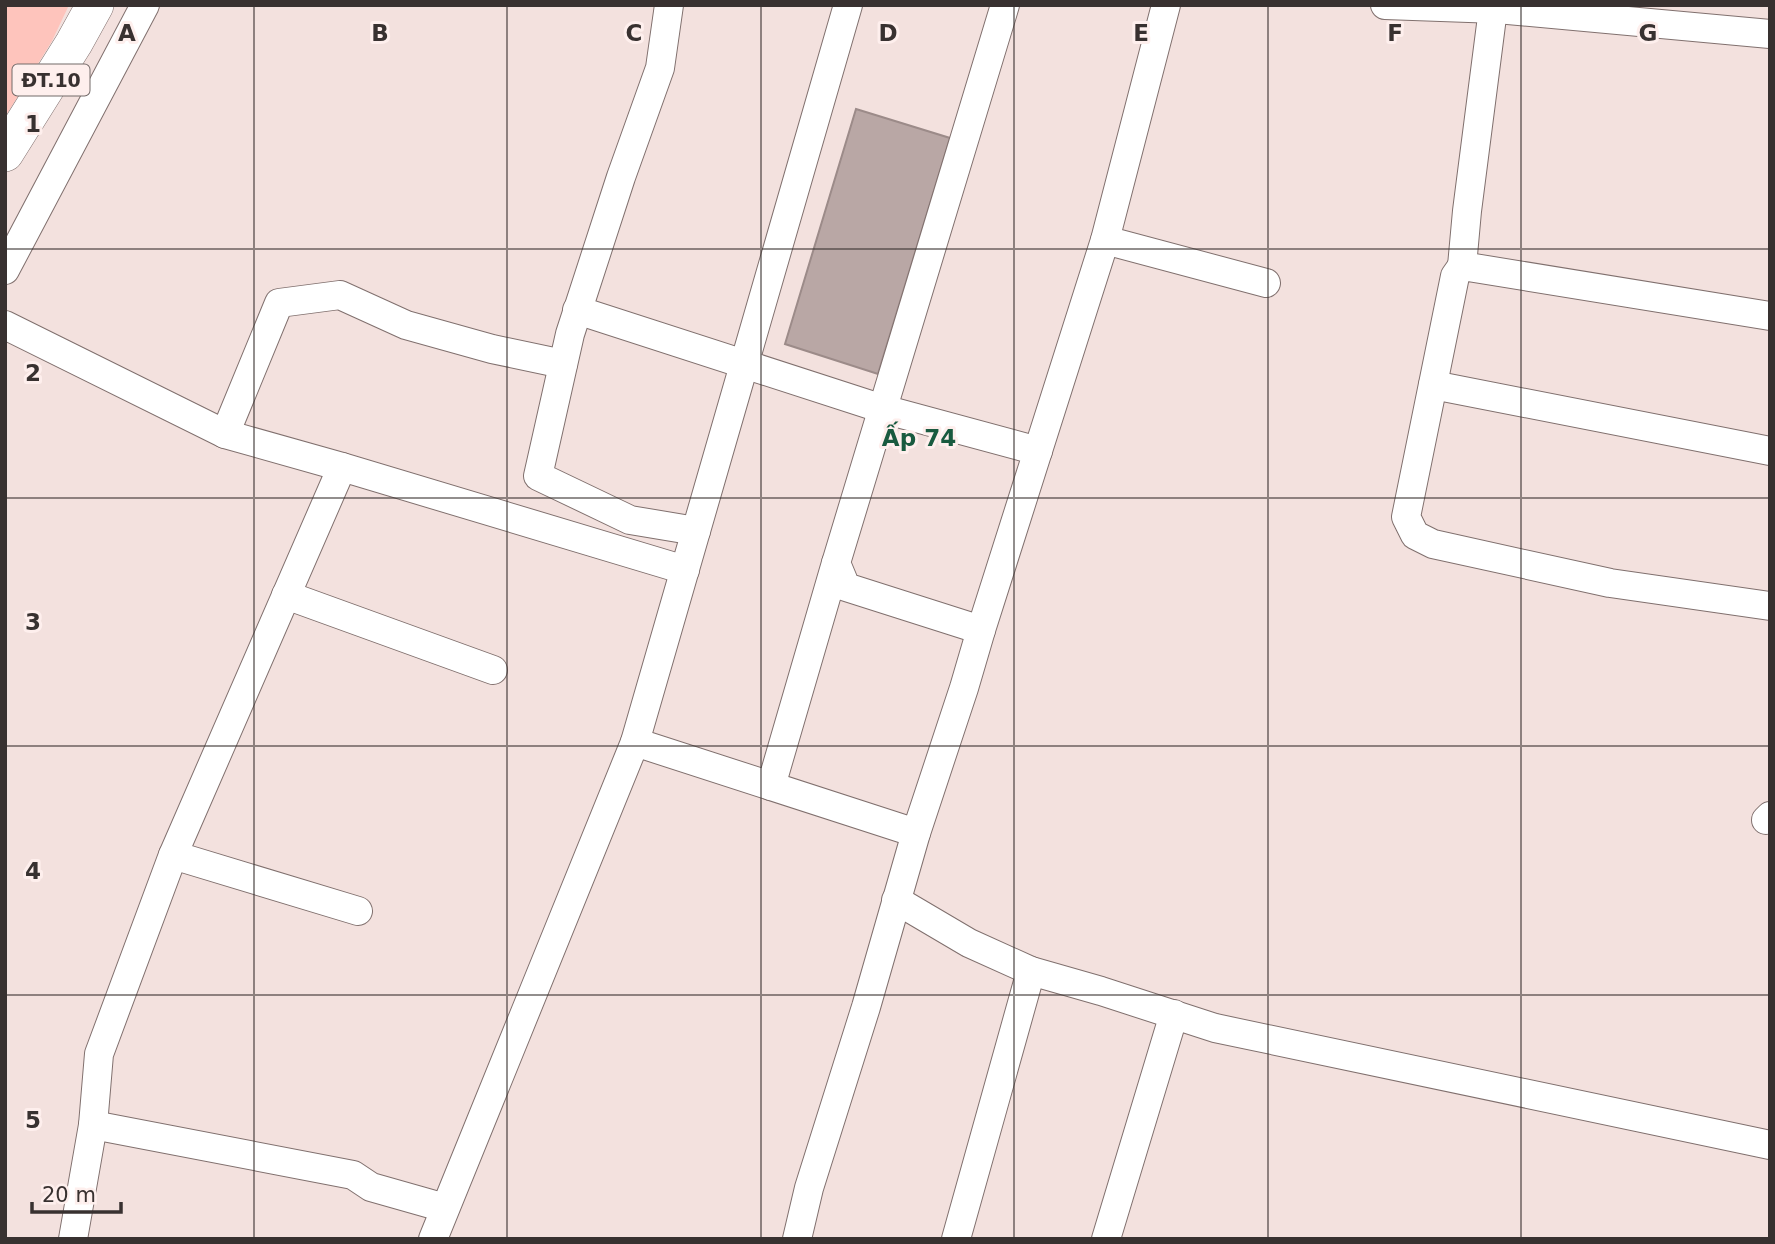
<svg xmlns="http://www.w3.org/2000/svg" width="1775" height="1244" font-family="'DejaVu Sans',sans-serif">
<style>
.grass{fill:#fec4bc}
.building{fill:#b9a7a5;stroke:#9c8b89;stroke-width:2}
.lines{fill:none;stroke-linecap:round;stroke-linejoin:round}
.minor-casing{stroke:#80706e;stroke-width:30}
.major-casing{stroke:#80706e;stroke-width:38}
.minor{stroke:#fff;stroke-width:28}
.major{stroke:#fff;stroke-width:37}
.grid{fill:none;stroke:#383130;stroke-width:2;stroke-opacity:0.55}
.labels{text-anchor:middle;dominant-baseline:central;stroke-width:6;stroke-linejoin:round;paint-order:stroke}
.shield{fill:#feefed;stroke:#736a69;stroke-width:2}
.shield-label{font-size:19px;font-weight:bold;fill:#383130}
.neighbourhood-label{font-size:23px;font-weight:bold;fill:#195a3f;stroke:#feefed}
.grid-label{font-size:23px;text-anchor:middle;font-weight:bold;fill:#383130;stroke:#feefed;stroke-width:6;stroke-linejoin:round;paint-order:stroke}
</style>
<rect width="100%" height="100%" fill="#f3e1de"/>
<path class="grass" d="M5 5H69L52 41 5 117Z"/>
<path class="building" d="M856 109 950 138 878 374 785 344Z"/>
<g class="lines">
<defs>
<g id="minor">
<path d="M669 5 660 68 621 177 570 334 538 476 630 520 696 531"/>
<path d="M848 5 635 742 916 833"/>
<path d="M1385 5 1497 9 1770 34"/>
<path d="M1105 240 1266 283"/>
<path d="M1462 266 1467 211 1493 9"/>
<path d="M5 270 145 5"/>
<path d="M577 310 883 409 1038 451"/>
<path d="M1770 316 1462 266 1455 276 1406 517 1415 535 1433 544 1610 583 1770 606"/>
<path d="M5 325 225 434 342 467 685 570"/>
<path d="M1433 385 1770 451"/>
<path d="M225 434 279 303 340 295 406 325 492 349 563 364"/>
<path d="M286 595 493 670"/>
<path d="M981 630 846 587 836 563 1005 5"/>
<path d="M771 786 836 563"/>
<path d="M1766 820 1770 816"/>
<path d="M173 855 358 911"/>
<path d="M896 900 969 943 1031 971 1101 991 1215 1028 1770 1145"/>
<path d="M93 1125 353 1175 371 1187 445 1208"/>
<path d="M73 1239 93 1125 99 1054 173 855 342 467"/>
<path d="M433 1239 635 742"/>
<path d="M797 1239 809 1188 866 1007 916 833 964 688 981 630 1105 240 1166 5"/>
<path d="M956 1239 1031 971"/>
<path d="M1106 1239 1174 1014"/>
</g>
<path id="major" d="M5 153 74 43 95 5"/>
</defs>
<use href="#minor" class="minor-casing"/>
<use href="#major" class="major-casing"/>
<use href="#minor" class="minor"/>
<use href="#major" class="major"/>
</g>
<path class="grid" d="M254 5V1239M507 5V1239M761 5V1239M1014 5V1239M1268 5V1239M1521 5V1239M5 249H1770M5 498H1770M5 746H1770M5 995H1770"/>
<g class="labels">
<rect class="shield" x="12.5" y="64.5" width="77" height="31" rx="5"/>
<g class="shield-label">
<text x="51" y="80">ĐT.10</text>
</g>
<g class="neighbourhood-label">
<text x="919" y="438">Ấp 74</text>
</g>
</g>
<g class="grid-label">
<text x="127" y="41">A</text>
<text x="380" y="41">B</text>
<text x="634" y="41">C</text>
<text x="888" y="41">D</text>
<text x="1141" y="41">E</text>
<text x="1395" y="41">F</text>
<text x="1648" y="41">G</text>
<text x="33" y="132">1</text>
<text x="33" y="381">2</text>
<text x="33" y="630">3</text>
<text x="33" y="879">4</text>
<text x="33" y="1128">5</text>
</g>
<rect width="1775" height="1244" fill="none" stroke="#383130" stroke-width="14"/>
<path d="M32 1202v10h89v-10" fill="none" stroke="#383130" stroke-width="3.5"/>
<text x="42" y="1202" font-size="21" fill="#383130" stroke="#feefed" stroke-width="5" paint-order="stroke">20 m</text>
</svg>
